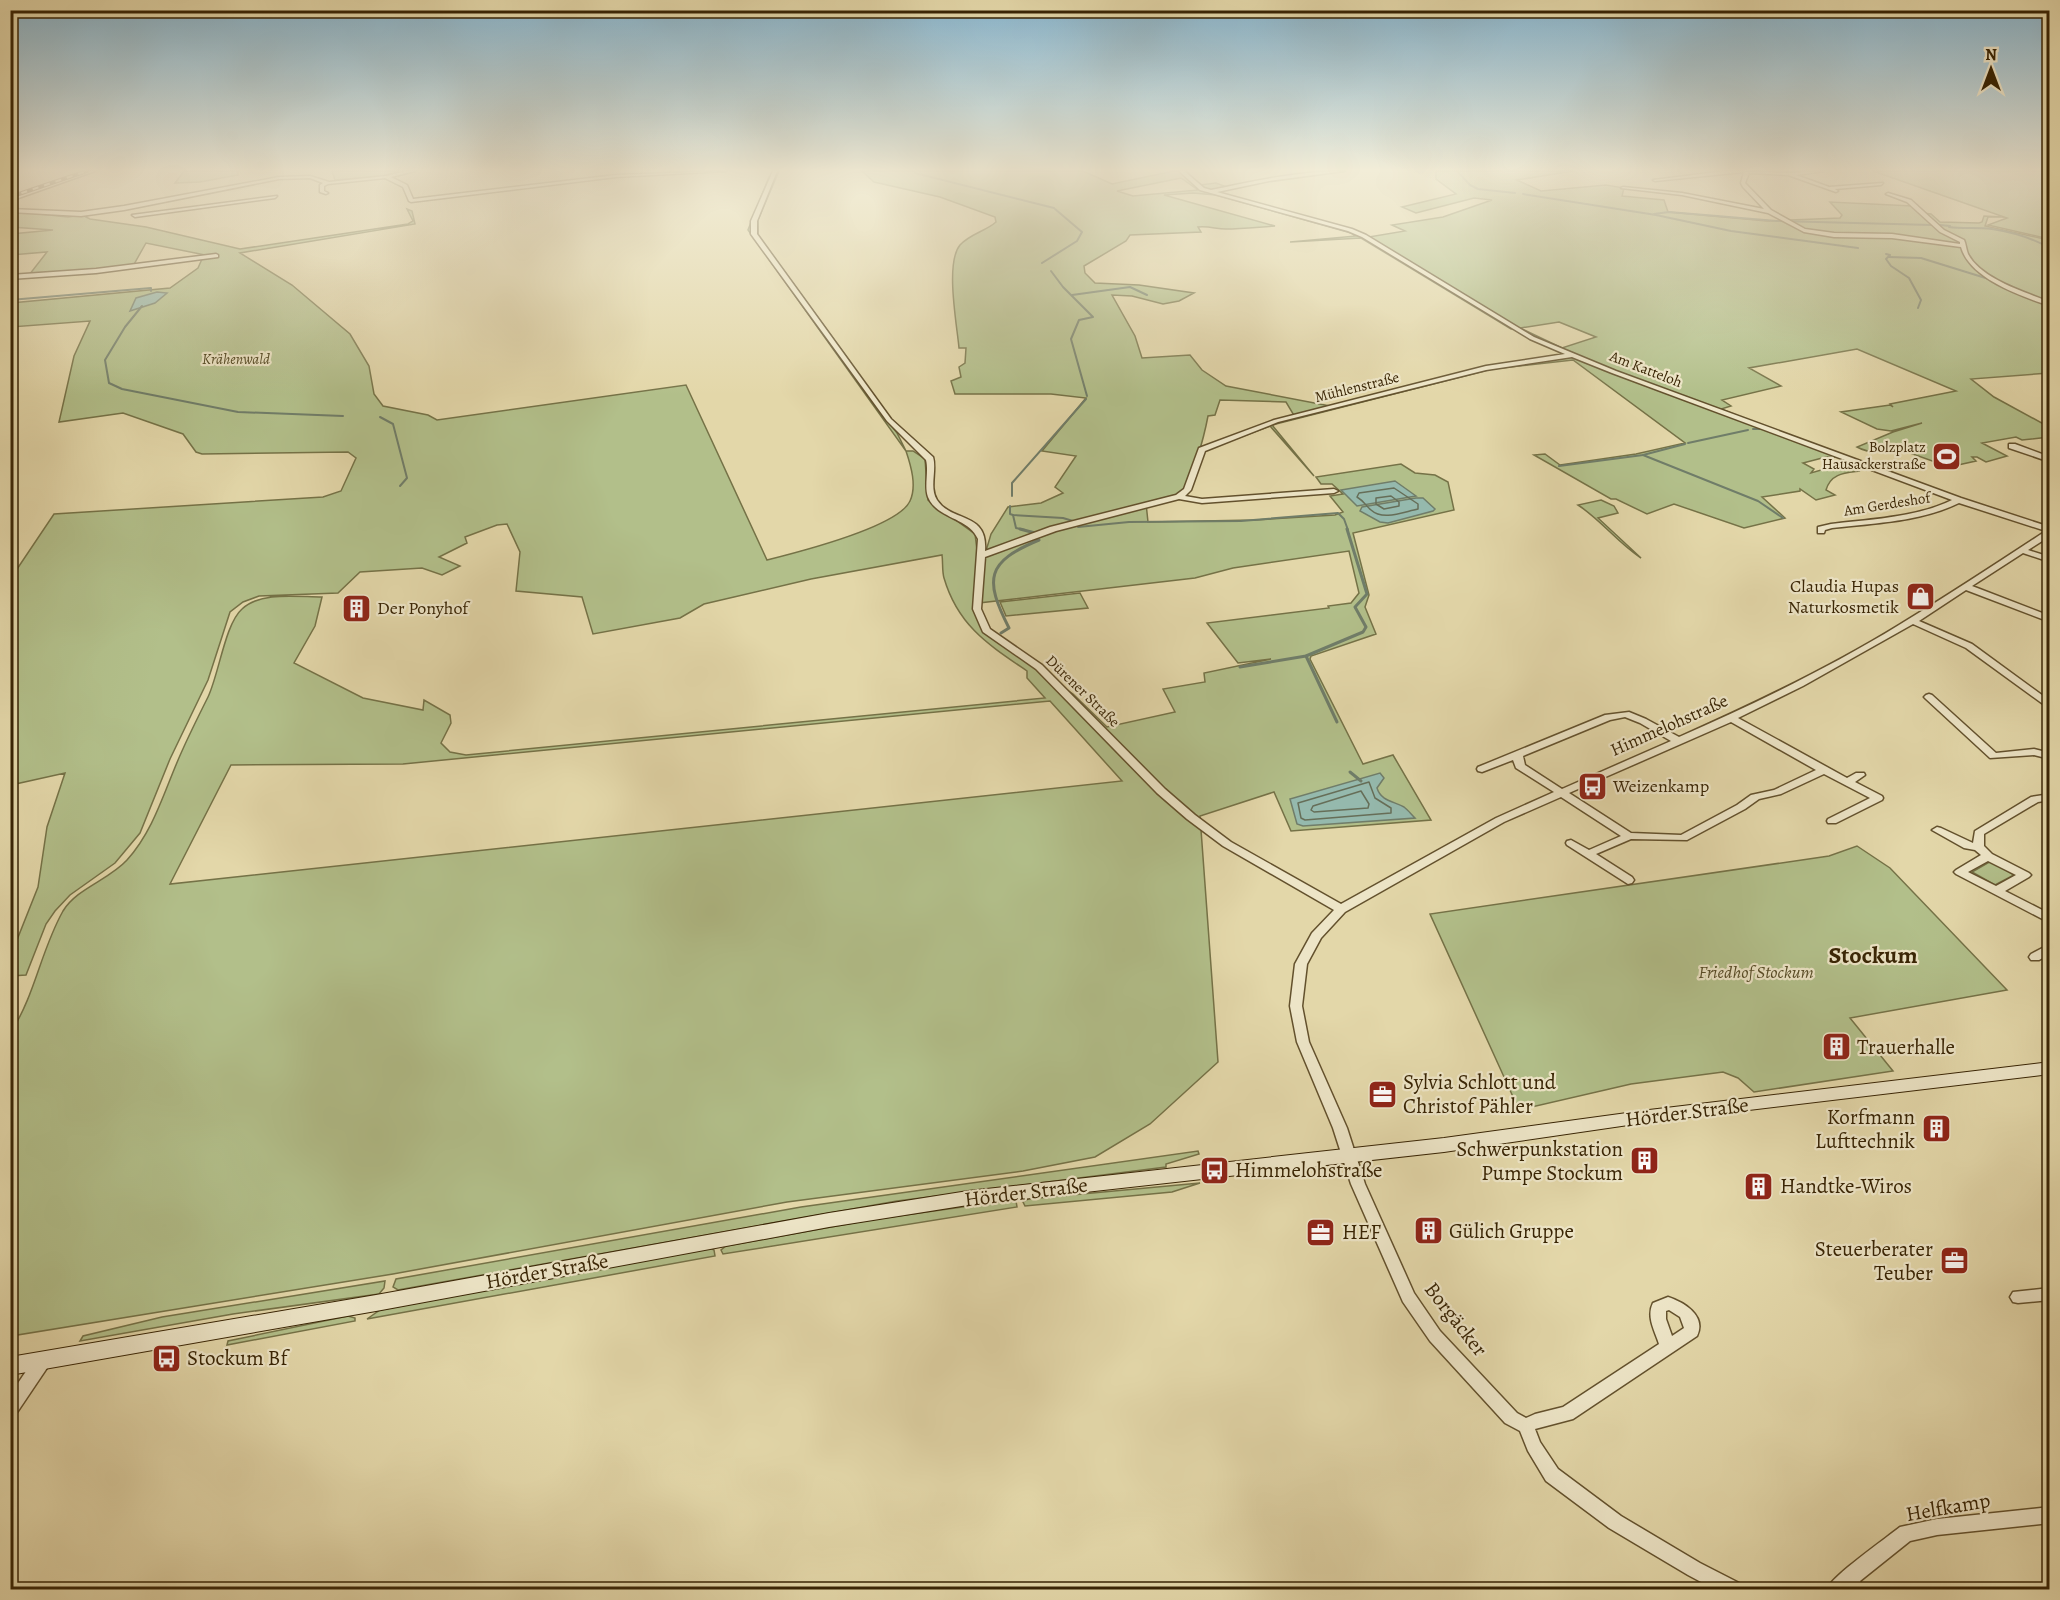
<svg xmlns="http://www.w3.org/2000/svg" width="2060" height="1600" font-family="Alegreya,serif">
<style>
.green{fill:#b2bf8a;stroke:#757247;stroke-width:1.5;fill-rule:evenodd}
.water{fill:#95b9ad;stroke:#707d69;stroke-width:1.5}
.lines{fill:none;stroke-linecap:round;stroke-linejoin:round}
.shore{stroke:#666e58;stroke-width:1.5}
.stream-far1{stroke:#707d69;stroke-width:2}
.stream{stroke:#707d69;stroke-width:3}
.minor-casing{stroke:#63512d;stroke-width:3}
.secondary-casing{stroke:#382404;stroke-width:2}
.minor{fill:#ede5c7;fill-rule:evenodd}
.secondary{fill:#ede5c7;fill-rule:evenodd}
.rail-casing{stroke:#382404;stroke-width:4}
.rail{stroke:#ede5c7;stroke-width:2;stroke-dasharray:6;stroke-linecap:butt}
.labels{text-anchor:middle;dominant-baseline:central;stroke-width:4.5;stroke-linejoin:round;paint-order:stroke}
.far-park-label{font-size:15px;font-style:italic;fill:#564b26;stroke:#ede5c7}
.far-street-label{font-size:15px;fill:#382404;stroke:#ede5c7}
.far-poi-label{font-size:15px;fill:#382404;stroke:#ede5c7;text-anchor:end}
.poi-label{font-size:18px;fill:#382404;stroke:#ede5c7;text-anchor:start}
.street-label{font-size:18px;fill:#382404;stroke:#ede5c7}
.park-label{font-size:18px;font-style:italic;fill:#564b26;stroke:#ede5c7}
.near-poi-label{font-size:21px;fill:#382404;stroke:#ede5c7;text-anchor:start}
.near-street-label{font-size:21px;fill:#382404;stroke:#ede5c7}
.district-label{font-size:24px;font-weight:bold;fill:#382404;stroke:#ede5c7}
</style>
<rect width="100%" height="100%" fill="#e3d7a9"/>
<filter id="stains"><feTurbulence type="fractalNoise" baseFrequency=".00333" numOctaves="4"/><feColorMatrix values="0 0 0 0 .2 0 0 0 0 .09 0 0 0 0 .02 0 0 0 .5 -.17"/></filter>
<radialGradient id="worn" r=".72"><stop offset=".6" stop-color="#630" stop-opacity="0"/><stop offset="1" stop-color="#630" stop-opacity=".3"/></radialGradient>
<g class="green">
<path d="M184 171H238V175L200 182 175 183Z"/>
<path d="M332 171H407L384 176 335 180Z"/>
<path d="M777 171H779L758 220V235L851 363 845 364 897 433 906 451H913L925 459 928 500 975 534 977 550 986 551 991 534 1008 507 1041 503 1063 493 1055 487 1076 456 1042 451 1086 398 1051 394H955L951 381 961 377 959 367 965 363 966 348H959C957 325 945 263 960 245 970 234 986 231 996 222L995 217 940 197 874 182 862 171H1083L1112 184 1174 171H1186L1200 185 1216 183 1227 187 1217 192 1350 229 1369 237 1405 231 1392 225 1443 217 1492 200 1474 198 1416 213 1402 207 1456 194 1436 179V171H1573L1517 180 1541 191 1606 185 1624 188 1622 196 1664 200 1668 212 1767 221 1840 218 1842 215 1830 202 1913 206 1922 213 1931 214 1940 222 1979 223 1982 222 1984 216 2004 217H1988L1985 226 2049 240V373L1971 379 1994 397 2049 427V437L2022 440 2016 437 1982 443 2007 456 1986 462 1977 457H1972L1976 461 1949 467 1899 449C1891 452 1871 455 1857 447L1893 432 1922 423 1891 431 1877 429 1841 412 1890 405 1893 407 1890 404 1956 391 1857 349 1749 368 1781 386 1722 400 1731 406 1721 409 1840 457H1826L1803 463 1814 469 1811 473 1842 464 1860 471C1845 473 1831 473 1826 490L1835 495 1816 500 1800 489V491L1762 497 1785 518 1744 528 1674 504 1647 514 1616 499H1611L1534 455 1545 454 1560 465 1636 454 1685 443 1573 360 1492 369 1272 425 1314 476 1270 426 1211 448 1295 417 1286 402 1220 400 1215 415 1208 416C1205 432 1192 486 1179 495 1171 501 1156 501 1146 503L1148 522 1255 520 1335 515 1343 512 1330 496 1343 494 1332 484H1321L1316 477 1401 464 1415 473 1435 475 1448 482 1454 510 1353 533 1369 595 1365 607 1376 634 1311 656 1310 659 1363 764 1393 755 1431 820 1291 831 1274 792 1200 816 1218 1062 1150 1124 1095 1157 1023 1171 787 1202 393 1274 11 1336V1032C35 995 41 950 63 911 77 888 109 880 127 860 155 829 165 788 182 751 190 733 199 715 208 697 219 674 225 624 242 609 261 591 298 597 322 597L315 626 294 663 363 698 423 710 424 700 450 715 451 723 441 743 450 752 466 755 1045 698 1027 678V671C989 645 958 626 944 578 942 571 943 562 942 555L811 579 704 604 680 618 593 634 582 597 516 591 520 552 507 524 497 525 465 537 467 543 439 557 460 566 442 575 422 568 360 572 338 593 259 596 243 602 230 612 208 680 170 759 140 833 115 863 70 895 55 911 46 924 26 975 11 976V955L38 887 47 827 65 773 11 785V578L54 514 323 497 341 491 356 458 348 452 202 454 196 452 183 434 123 413 59 422 74 356 90 321 11 327V303L170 288 198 268 202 259 210 256 146 243 133 266 29 275 47 252 11 255 10 245 16 238H11V234L53 230 11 227V211L68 217 89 214 86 217 90 219 146 227 240 249 408 224 413 221 407 209 412 211 415 224 240 253 292 285 350 334 369 366 374 394 383 406 428 415 437 420 686 385 767 560C795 553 898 527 910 501 917 486 911 466 906 451L748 230 769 177 775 176ZM1181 178 1198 190 1133 196 1117 191ZM1193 193 1216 195 1351 233 1356 236 1290 242 1361 238 1511 329 1518 328 1564 351 1563 355 1479 368 1330 406 1226 386 1202 370 1190 355 1142 358 1135 336 1112 295 1132 296 1163 304 1179 301 1194 293 1139 285 1095 283 1085 273 1084 266 1126 241 1130 235 1201 232 1198 227C1210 226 1216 229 1226 229 1242 229 1259 227 1275 226L1164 195ZM1559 322 1596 337 1562 348 1520 328ZM1349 551 1359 593 1351 603 1328 606 1329 608 1207 623 1238 663 1271 659 1204 673 1205 682 1163 689 1175 712 1107 727 1073 694 989 636 978 620 979 603 1195 578 1233 568ZM1050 701 1122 781 170 884 231 765 403 764Z"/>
<path d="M1873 171H2049V239L1988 225 2007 218Z"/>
<path d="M1601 500 1614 506 1618 513 1598 518 1641 558C1618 543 1601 520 1578 505Z"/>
<path d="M1080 593 1088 608 1006 616 1000 602Z"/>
<path d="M1857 846 1890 868 2007 990 1850 1018 1893 1071 1754 1092 1738 1078 1723 1072 1631 1084 1519 1110 1430 914 1829 856Z"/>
<path d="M1991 861 2014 875 1995 885 1972 872Z"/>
<path d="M1198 1151 1199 1154 1166 1164V1167L897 1201 398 1290 393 1287 396 1279 801 1207Z"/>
<path d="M1200 1183 1172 1192 1025 1206 1023 1202 1028 1199Z"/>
<path d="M1012 1200 1016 1201 1017 1207 723 1254 721 1250 726 1246 870 1220Z"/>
<path d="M710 1248 714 1250 715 1256 367 1319 380 1310Z"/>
<path d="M385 1281 384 1288 379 1294 233 1314 80 1341 83 1336 162 1317Z"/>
<path d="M348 1316 355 1318V1321L227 1345 228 1341Z"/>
</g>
<g class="water">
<path d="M157 292 167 293 155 303 130 311 136 298Z"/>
<path d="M1395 481 1416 496 1357 506 1341 490Z"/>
<path d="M1416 498H1423L1435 509 1433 511 1388 523 1380 522 1360 511 1362 507Z"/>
<path d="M1380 773 1384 778 1377 788C1381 801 1393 801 1404 807 1408 810 1411 814 1415 818L1303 826 1297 824 1290 799Z"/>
</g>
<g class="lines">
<g class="shore">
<path d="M1394 488 1418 504V509C1403 512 1383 521 1371 510 1365 505 1365 502 1357 497L1359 493Z"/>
<path d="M1391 496 1399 502V506L1384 509 1376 504V498Z"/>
<path d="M1369 782 1375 798 1391 808V813L1305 820 1301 818 1298 803Z"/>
<path d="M1361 791 1369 804 1368 808 1314 812 1311 810 1313 806Z"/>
</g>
<g class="stream-far1">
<path d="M915 171V173L1054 208"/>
<path d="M1457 171 1470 185 1478 189 1515 193"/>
<path d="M1523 194 1656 215 1731 231 1858 248"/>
<path d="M1654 214 1669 212 1777 221 1932 225"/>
<path d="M1940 225 1950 226"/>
<path d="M1949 227C1963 229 1978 227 1992 229 2012 232 2032 238 2050 248"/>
<path d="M1886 254 1890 255 1886 259 1891 266 1909 278 1921 300 1918 308"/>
<path d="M1889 257 1921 258 1992 280"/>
<path d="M1042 263 1077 241 1082 232 1055 209"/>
<path d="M1051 271 1063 287 1093 317 1079 320 1071 339 1087 396"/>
<path d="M1072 295 1130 287 1147 295"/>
<path d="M10 300 151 288V291"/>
<path d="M142 306 125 327 105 360 109 383 122 389 238 412 343 416"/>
<path d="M380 417 393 424 407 478 400 486"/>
<path d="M1753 429H1764"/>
<path d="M1688 443 1748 430"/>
<path d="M1643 455 1758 501 1783 518"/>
<path d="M1559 466 1643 455 1685 444"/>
<path d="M1012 496V483L1086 399"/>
<path d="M1010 506V514L1013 515 1063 518 1073 521"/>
<path d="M1013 515 1016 528 1025 530"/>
<path d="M1076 524 1078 527 1129 522 1241 521 1338 513 1344 519 1348 530"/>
</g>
<g class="stream">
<path d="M1020 529 1035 533"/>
<path d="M1001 633 1009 628C984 579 986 562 1039 540L1037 538"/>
<path d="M1306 656 1337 722"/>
<path d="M1240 667 1306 656 1363 632 1366 627 1355 607 1367 594 1347 529"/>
<path d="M1350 772 1361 781"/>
</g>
<defs>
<g id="minor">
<path d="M88 171H95L10 201V198Z"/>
<path d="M406 171H415L391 177 407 185 413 199 616 175 726 171 616 177 411 202 409 201 403 187 385 178 328 184 324 186V191L328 193 326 194 320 192V185L323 183 310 178 279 179 124 210 81 216 10 212V209L81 212 124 206 279 177 310 176 329 182 386 176Z"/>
<path d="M773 171H777L757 221V234L891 419 933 457C937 470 929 488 937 500 952 523 988 511 985 551L1050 527 1176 495 1184 489 1199 448 1274 420 1486 366 1565 354 1530 339 1362 237 1348 231 1200 190 1179 171H1184L1204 188 1211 190C1254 181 1300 171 1344 171L1269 181 1217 192 1352 229 1366 235 1534 337 1616 371 1961 498 2050 527V536L2028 550 2050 557V562L2023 553 1972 586 2050 616V622L1966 590 1919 621 1972 644 2050 701V709L1966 648 1913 624 1803 686 1738 718 1847 778 1856 773H1864L1865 775 1855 782 1882 796 1883 798 1882 800 1836 823H1828L1827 821 1828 819 1870 798 1824 774 1781 794 1759 799 1745 809 1687 840 1631 839 1596 854 1632 877 1634 880 1632 883 1628 884 1567 845 1566 843 1567 841 1571 840 1589 850 1621 836 1561 797 1504 822 1345 912 1321 938 1307 964 1302 1006 1309 1042 1347 1128 1365 1184 1414 1293 1440 1331 1517 1413 1526 1418 1535 1414 1563 1407 1659 1344C1655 1331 1646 1317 1653 1303L1668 1297C1683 1302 1707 1315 1697 1336L1573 1419 1535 1429 1540 1442 1558 1469 1621 1516 1700 1563 1741 1584 1744 1590H1716L1688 1575 1609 1528 1546 1481 1528 1451 1520 1431 1505 1423 1430 1341 1403 1302 1351 1184 1333 1128 1297 1042 1290 1006 1295 964 1312 933 1334 910 1223 846 1187 819 1157 793 1036 669 983 632 973 609 978 539C968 517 937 519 928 497 924 486 929 472 926 460L887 421 751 234V221ZM1572 357 1612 373 1952 500C1915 518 1871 519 1831 524L1818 527V533H1824L1825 530 1832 528C1874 523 1920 522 1959 503L2046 531C1997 563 1949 595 1899 625 1829 668 1754 704 1679 737L1646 719 1629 712 1605 715 1478 767 1477 769 1478 771 1482 772 1513 760 1516 768 1554 792 1496 818 1341 904 1231 842 1195 815 1165 789 1042 665 990 629 981 609 985 557 1056 531 1179 499 1202 503 1334 493 1338 491 1334 489 1202 499 1185 496 1191 490 1205 451 1278 422 1486 370ZM1625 717 1640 723 1671 741 1562 789 1525 765 1523 756 1610 720ZM1731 722 1816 770 1774 790 1751 795 1737 805 1681 835 1631 833 1569 793ZM1669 1310 1680 1317 1684 1328 1672 1336 1666 1319V1311Z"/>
<path d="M1725 171 1790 173 1823 171 1796 175 1829 187 1883 183 1881 185 1835 189 1838 191 1836 192 1788 175 1749 173 1745 183 1771 210 1805 229 1834 233 1892 234 1960 244V242L1940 232 1907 202 1886 194 1888 193 1911 200 1944 230 1964 240C1966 244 1966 249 1968 254 1981 279 2025 292 2050 302V306C2021 296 1970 279 1961 247L1892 238 1834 237 1804 232 1768 213 1682 195 1621 188 1623 187 1682 193 1764 209 1743 187 1741 183 1744 172 1655 181 1653 180Z"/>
<path d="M277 196 275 198 135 217 132 215Z"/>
<path d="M216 254 218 255V257L96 273 10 279V275L96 269Z"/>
<path d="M2009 444H2015L2050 457V462L2009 448Z"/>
<path d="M1929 694 1932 695 1996 753 2034 749 2050 753V759L2034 755 1990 758 1926 699 1924 697 1926 695Z"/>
<path d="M2050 794V800L2038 802 1984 834V846L1992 854 2029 873 2031 875 2029 877 2005 891 2050 914V923L1956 874 1954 872 1956 870 1981 855 1975 850 1964 848 1932 830 1937 827 1941 828 1973 843 1975 831 2031 797ZM1988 861 2016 875 1996 886 1968 872Z"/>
<path d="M2050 944V954L2039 960H2031L2029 957 2031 954Z"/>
<path d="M2050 1288V1300L2018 1303 2013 1302 2010 1297 2013 1292Z"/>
<path d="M43 1353 49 1355 51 1360 49 1365 16 1414 10 1416V1395L37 1355Z"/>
<path d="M2050 1507V1523L1937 1535 1910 1541 1860 1581 1864 1590H1826C1832 1576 1885 1539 1900 1527L1937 1519Z"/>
</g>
<path id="secondary" d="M2050 1062V1074L1649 1122 1444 1152 968 1205 829 1227 376 1311 10 1375V1357L376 1295 829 1213 968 1191 1444 1138 1649 1110Z"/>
</defs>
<use href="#minor" class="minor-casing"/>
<use href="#secondary" class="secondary-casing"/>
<use href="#minor" class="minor"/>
<use href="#secondary" class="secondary"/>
<defs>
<path id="rail" d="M10 197 87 171"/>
</defs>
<use href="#rail" class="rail-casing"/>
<use href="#rail" class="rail"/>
</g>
<linearGradient id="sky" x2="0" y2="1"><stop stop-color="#87b6d0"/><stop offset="0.43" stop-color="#f2edd8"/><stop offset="1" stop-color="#f2edd8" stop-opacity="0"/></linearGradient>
<rect width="2060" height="395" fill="url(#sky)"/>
<defs>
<symbol id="stadium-square" viewBox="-11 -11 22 22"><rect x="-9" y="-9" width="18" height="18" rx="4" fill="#8f2418" stroke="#ede5c7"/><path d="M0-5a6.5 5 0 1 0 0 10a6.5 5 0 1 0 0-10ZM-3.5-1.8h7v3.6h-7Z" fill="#fff"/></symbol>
<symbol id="shop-square" viewBox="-11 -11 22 22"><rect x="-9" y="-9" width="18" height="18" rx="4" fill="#8f2418" stroke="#ede5c7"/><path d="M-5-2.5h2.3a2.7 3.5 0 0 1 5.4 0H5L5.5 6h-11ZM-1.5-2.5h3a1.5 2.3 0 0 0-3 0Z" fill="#fff"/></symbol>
<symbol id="building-square" viewBox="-11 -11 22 22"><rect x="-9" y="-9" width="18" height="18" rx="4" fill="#8f2418" stroke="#ede5c7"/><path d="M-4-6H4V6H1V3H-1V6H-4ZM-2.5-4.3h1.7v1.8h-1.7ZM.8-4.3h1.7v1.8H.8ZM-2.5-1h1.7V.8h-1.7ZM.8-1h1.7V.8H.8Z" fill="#fff"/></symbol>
<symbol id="bus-square" viewBox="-11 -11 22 22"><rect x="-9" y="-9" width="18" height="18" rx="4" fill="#8f2418" stroke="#ede5c7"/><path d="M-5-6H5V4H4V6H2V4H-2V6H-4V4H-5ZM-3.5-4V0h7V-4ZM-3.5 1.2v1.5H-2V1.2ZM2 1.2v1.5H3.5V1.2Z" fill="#fff"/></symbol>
<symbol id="office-square" viewBox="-11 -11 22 22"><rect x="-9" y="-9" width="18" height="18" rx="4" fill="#8f2418" stroke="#ede5c7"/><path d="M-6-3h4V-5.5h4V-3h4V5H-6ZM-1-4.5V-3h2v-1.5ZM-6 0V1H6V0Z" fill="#fff"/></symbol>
</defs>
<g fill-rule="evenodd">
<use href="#stadium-square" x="1930" y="440" width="33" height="33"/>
<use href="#shop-square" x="1904" y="580" width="33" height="33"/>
<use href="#building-square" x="340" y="592" width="33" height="33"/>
<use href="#bus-square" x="1576" y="770" width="33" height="33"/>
<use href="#building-square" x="1820" y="1030" width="33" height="33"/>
<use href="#office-square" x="1366" y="1078" width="33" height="33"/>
<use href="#building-square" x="1920" y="1112" width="33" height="33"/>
<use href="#building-square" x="1628" y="1144" width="33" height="33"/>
<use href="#bus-square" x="1198" y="1154" width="33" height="33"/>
<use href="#building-square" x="1742" y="1170" width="33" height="33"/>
<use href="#building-square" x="1412" y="1214" width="33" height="33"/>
<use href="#office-square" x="1304" y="1216" width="33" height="33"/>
<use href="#office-square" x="1938" y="1244" width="33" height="33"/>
<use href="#bus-square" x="150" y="1342" width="33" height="33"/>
</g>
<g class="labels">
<g class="far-park-label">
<text x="236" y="359">Krähenwald</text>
</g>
<g class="far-street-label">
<text transform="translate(1646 369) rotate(21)">Am Katteloh</text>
<text transform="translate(1357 387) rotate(-14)">Mühlenstraße</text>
<text transform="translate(1887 504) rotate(-9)">Am Gerdeshof</text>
<text transform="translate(1083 691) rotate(44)">Dürener Straße</text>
</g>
<g class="far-poi-label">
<text x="1926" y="447">Bolzplatz<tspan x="1926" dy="17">Hausackerstraße</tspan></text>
</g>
<g class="poi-label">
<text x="1899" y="586" text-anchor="end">Claudia Hupas<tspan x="1899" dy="21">Naturkosmetik</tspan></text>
<text x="377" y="608">Der Ponyhof</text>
<text x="1613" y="786">Weizenkamp</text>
</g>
<g class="street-label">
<text transform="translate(1669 725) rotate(-24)">Himmelohstraße</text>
</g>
<g class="park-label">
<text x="1756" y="972">Friedhof Stockum</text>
</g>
<g class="near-poi-label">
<text x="1857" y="1047">Trauerhalle</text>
<text x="1403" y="1082">Sylvia Schlott und<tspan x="1403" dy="24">Christof Pähler</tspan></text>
<text x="1915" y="1117" text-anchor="end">Korfmann<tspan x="1915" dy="24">Lufttechnik</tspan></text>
<text x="1623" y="1149" text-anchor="end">Schwerpunkstation<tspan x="1623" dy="24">Pumpe Stockum</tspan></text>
<text x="1235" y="1170">Himmelohstraße</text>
<text x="1780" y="1186">Handtke-Wiros</text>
<text x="1449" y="1231">Gülich Gruppe</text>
<text x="1342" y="1232">HEF</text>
<text x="1933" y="1249" text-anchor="end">Steuerberater<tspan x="1933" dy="24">Teuber</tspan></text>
<text x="187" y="1358">Stockum Bf</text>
</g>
<g class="near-street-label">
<text transform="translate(1687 1112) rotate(-7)">Hörder Straße</text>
<text transform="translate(1026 1192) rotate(-7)">Hörder Straße</text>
<text transform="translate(547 1271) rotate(-10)">Hörder Straße</text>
<text transform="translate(1456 1319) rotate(52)">Borgäcker</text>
<text transform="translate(1948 1507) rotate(-10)">Helfkamp</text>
</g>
<g class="district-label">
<text x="1873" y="955">Stockum</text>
</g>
</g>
<rect width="2060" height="1600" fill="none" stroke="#e3d7a9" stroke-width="36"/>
<rect x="12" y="12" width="2036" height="1576" fill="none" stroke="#382404" stroke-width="3"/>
<rect x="18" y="18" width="2024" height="1564" fill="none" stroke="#382404" stroke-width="1.5"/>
<g transform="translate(1991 69)" stroke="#ede5c7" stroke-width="4.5" paint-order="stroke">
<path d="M0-4.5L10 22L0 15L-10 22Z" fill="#382404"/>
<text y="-9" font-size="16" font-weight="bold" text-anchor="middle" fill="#382404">N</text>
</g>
<rect width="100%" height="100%" filter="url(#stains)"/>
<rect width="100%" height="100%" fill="url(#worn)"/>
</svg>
